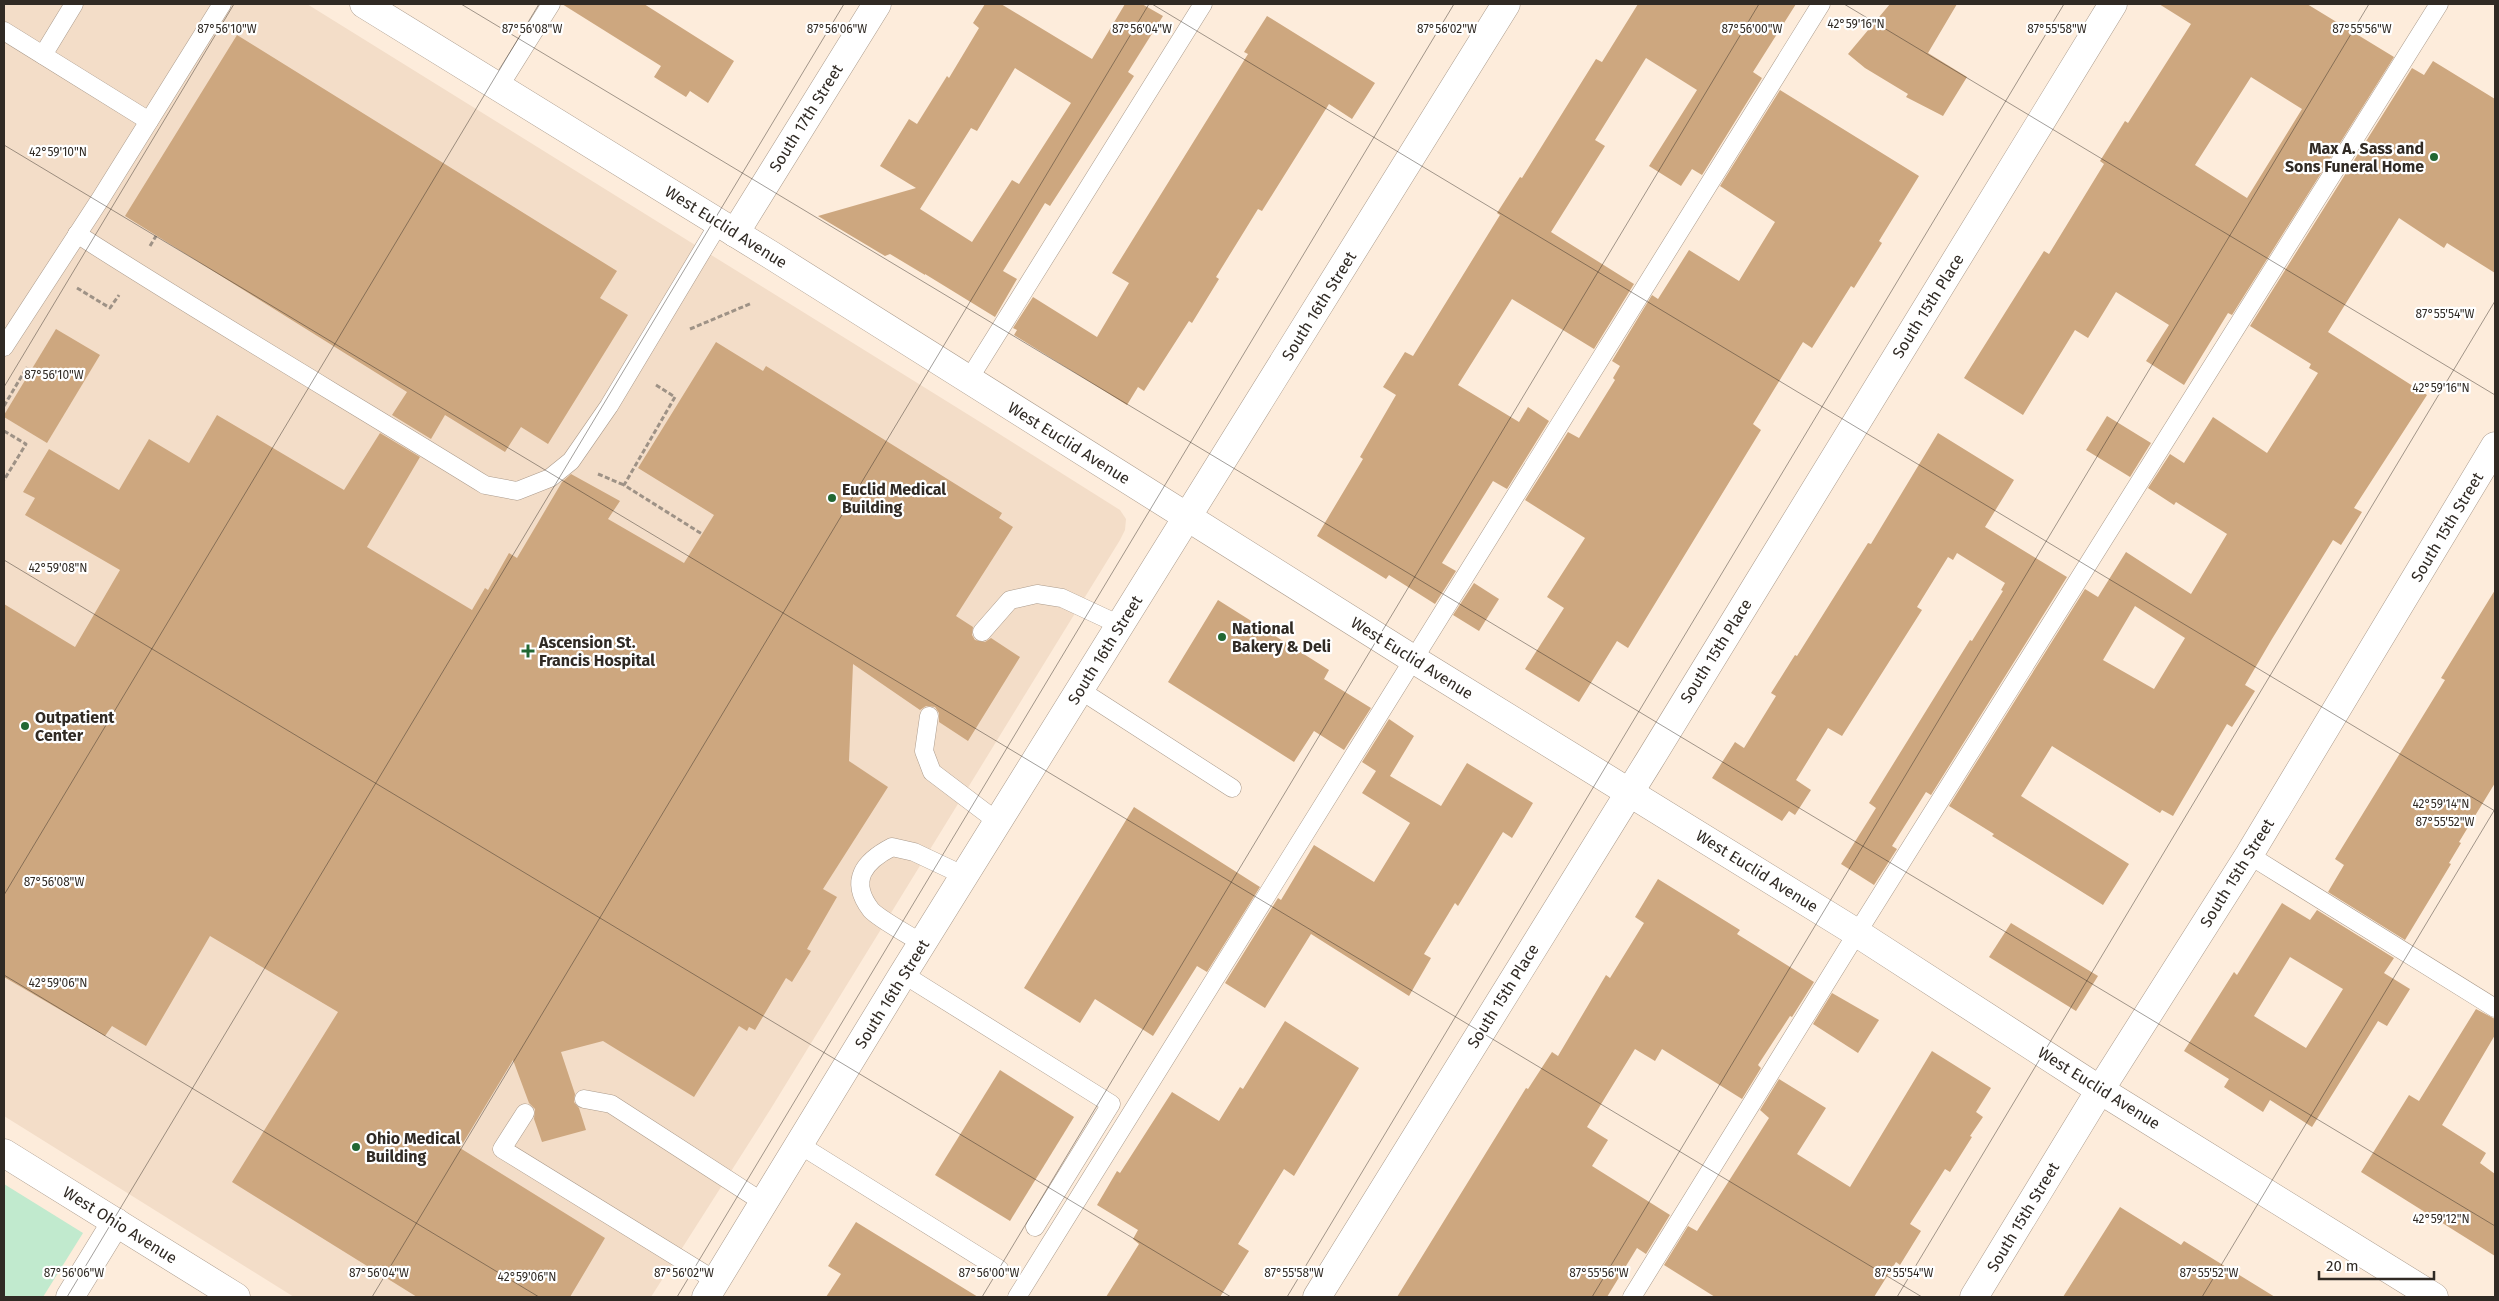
<svg xmlns="http://www.w3.org/2000/svg" width="2499" height="1301" font-family="'Fira Sans',sans-serif">
<style>
.built{fill:#f3ddc8}
.green{fill:#c1eace}
.building{fill:#cda77f;fill-rule:evenodd}
.lines{fill:none;stroke-linecap:round;stroke-linejoin:round}
.service-casing{stroke:#ab9b8c;stroke-width:19}
.minor-casing{stroke:#ab9b8c;stroke-width:29}
.tertiary-casing{stroke:#ab9b8c;stroke-width:29}
.path{stroke:#9e9286;stroke-width:3;stroke-dasharray:5 2.5;stroke-linecap:butt}
.service{stroke:#fff;stroke-width:18}
.minor{stroke:#fff;stroke-width:28}
.tertiary{stroke:#fff;stroke-width:28}
.ticks{fill:none;stroke:#302a24;stroke-width:1;stroke-opacity:0.45}
.poi-dot{fill:#226733;stroke:#fff;stroke-width:2}
.labels{text-anchor:middle;dominant-baseline:central;stroke-width:4.5;stroke-linejoin:round;paint-order:stroke}
.street-label{font-size:16px;fill:#302a24;stroke:#fff}
.poi-label{font-size:16px;font-weight:bold;fill:#302a24;stroke:#fff;text-anchor:start}
.ticks-label{font-size:12px;text-anchor:middle;fill:#302a24;stroke:#fff;stroke-width:4.5;stroke-linejoin:round;paint-order:stroke}
</style>
<rect width="100%" height="100%" fill="#fdecdb"/>
<path class="built" d="M4 4H307L993 430 1120 510 1126 519 1125 530 1120 540 770 1110 651 1297H294L4 1116Z"/>
<path class="green" d="M4 1184 83 1233 43 1297H4Z"/>
<g class="building">
<path d="M562 4H644L734 61 708 103 690 91 686 97 654 77 661 66Z"/>
<path d="M985 4H1001L1092 59 1125 4H1142L1163 16 1128 72 1134 76 1107 118 1050 206 1045 203 1003 271 1017 279 995 317 925 274V275L890 254 885 256 818 216 916 188 880 166 909 119 917 124 947 76 949 78 979 28 973 23ZM1015 68 1071 103 1019 184 1012 180 972 242 920 209 971 128 977 131Z"/>
<path d="M1638 4H1796L1753 72 1762 78 1702 175 1692 169 1681 186 1649 166 1697 90 1646 58 1595 140 1605 146 1551 232 1634 284 1594 349 1512 299 1458 385 1519 422 1528 407 1549 421 1507 489 1493 481 1442 563 1456 571 1435 604 1389 575 1386 579 1317 536 1363 459 1360 457 1396 395 1383 387 1405 352 1413 356 1500 215 1497 213 1520 177 1522 178 1596 59 1602 62Z"/>
<path d="M1890 4H1957L1928 53 1967 77 1943 116 1906 97 1908 94 1865 68 1848 54Z"/>
<path d="M2159 4H2307L2394 57 2232 315 2228 313 2184 385 2146 361 2169 325 2116 292 2088 338 2075 330 2023 415 1964 378 2044 251 2049 254 2104 164 2100 161 2125 121 2128 123 2191 24ZM2251 77 2302 109 2247 198 2195 165Z"/>
<path d="M1267 16 1375 83 1352 119 1329 104 1262 211 1258 209 1216 277 1219 279 1192 323 1189 321 1144 391 1138 387 1127 405 1014 335 1017 330 1013 328 1033 297 1097 337 1129 283 1112 273 1248 54 1244 52Z"/>
<path d="M237 35 617 271 600 298 628 315 548 444 521 427 505 452 445 415 431 439 392 415 407 392 125 216Z"/>
<path d="M2433 61 2495 99V273L2447 243 2444 248 2399 218 2328 332 2427 395 2354 508 2362 512 2341 545 2333 540 2272 639 2245 685 2255 691 2232 727 2227 724 2173 816 2162 810 2160 813 2052 746 2021 796 2129 864 2103 905 1992 836 1994 834 1949 806 2085 589 2098 597 2126 552 2191 594 2227 534 2176 502 2174 505 2148 488 2170 454 2184 463 2213 417 2267 453 2318 373 2309 368 2311 364 2250 326 2412 68 2424 75ZM2135 606 2185 638 2154 689 2103 660Z"/>
<path d="M1780 90 1919 176 1879 241 1882 243 1854 288 1851 286 1812 348 1803 342 1753 424 1761 430 1628 648 1617 641 1579 702 1525 669 1564 608 1547 597 1585 538 1525 500 1568 432 1579 438 1615 380 1613 378 1620 366 1612 361 1652 295 1658 299 1689 250 1739 281 1775 222 1720 186Z"/>
<path d="M56 329 100 355 47 443 4 417V415Z"/>
<path d="M716 342 763 371 766 366 1002 513 999 518 1013 527 956 616 973 627 972 635 975 640 985 642 991 638 1020 657 968 741 939 722V713L935 707 926 706 920 710 853 664 849 761 888 787 823 889 837 897 807 949 811 951 792 982 786 978 755 1030 749 1027 747 1031 739 1026 694 1097 603 1041 561 1052 575 1094 574 1102 579 1108 586 1130 542 1142 534 1119 535 1109 529 1103 513 1060 460 1148 605 1238 570 1297H417L232 1182 338 1012 210 936 146 1046 112 1026 105 1036 4 977V604L75 647 120 570 25 515 35 498 23 492 49 449 119 490 149 439 189 463 217 415 344 490 380 433 420 457 367 547 472 610 485 588 488 590 509 553 517 558 562 482 571 474 620 501 608 519 684 563 714 515 638 468Z"/>
<path d="M2107 416 2151 443 2130 477 2086 450Z"/>
<path d="M1938 433 2014 480 1985 527 2067 577 1931 795 1926 792 1892 846 1897 849 1874 885 1841 864 1876 808 1869 803 1970 640 1972 641 2003 591 2001 590 2005 583 1957 553 1953 560 1948 557 1917 607 1922 610 1842 736 1828 728 1796 780 1811 790 1795 815 1789 811 1782 821 1712 778 1735 742 1744 748 1776 696 1771 693 1795 655 1797 656 1868 543 1871 544Z"/>
<path d="M1474 583 1499 599 1479 631 1453 615Z"/>
<path d="M2495 590V783L2459 842 2461 843 2449 863 2451 864 2405 940 2328 892 2344 865 2335 859 2445 680 2441 678Z"/>
<path d="M1218 600 1329 670 1324 679 1371 708 1344 750 1314 731 1294 762 1168 682Z"/>
<path d="M1389 719 1414 736 1390 776 1441 806 1467 763 1533 803 1512 838 1503 832 1458 906 1455 903 1424 954 1431 958 1409 996 1311 934 1265 1008 1225 983 1278 898 1281 900 1314 845 1374 882 1410 823 1362 793 1376 771 1362 762Z"/>
<path d="M1134 807 1260 887 1207 972 1197 966 1153 1036 1095 999 1080 1023 1024 988Z"/>
<path d="M1658 879 1740 930 1737 934 1814 982 1792 1017 1790 1016 1758 1065 1761 1068 1742 1099 1662 1049 1655 1061 1635 1049 1587 1127 1608 1140 1592 1166 1670 1215 1646 1254 1637 1248 1607 1297H1397L1526 1088 1528 1089 1552 1052 1558 1056 1606 975 1610 978 1644 923 1635 917Z"/>
<path d="M2282 903 2310 920 2317 910 2394 958 2384 973 2410 989 2387 1026 2378 1021 2312 1127 2270 1100 2263 1112 2224 1087 2229 1079 2184 1051 2234 972 2237 975ZM2290 957 2343 989 2306 1048 2254 1016Z"/>
<path d="M2011 923 2098 976 2076 1011 1989 957Z"/>
<path d="M1832 993 1879 1020 1858 1053 1813 1024Z"/>
<path d="M2476 1009 2495 1019V1035L2442 1125 2486 1153 2480 1163 2495 1174V1256L2361 1172 2409 1095 2419 1101Z"/>
<path d="M1285 1021 1359 1068 1294 1176 1284 1169 1238 1244 1249 1251 1220 1297H1106L1139 1244 1133 1239 1138 1230 1097 1205 1117 1171 1120 1173 1172 1092 1219 1121 1240 1087 1243 1089Z"/>
<path d="M1932 1051 1991 1088 1976 1112 1983 1117 1970 1136 1972 1137 1950 1172 1945 1169 1910 1224 1921 1231 1900 1265 1896 1262 1874 1297H1715L1664 1265 1688 1226 1697 1231 1769 1118 1760 1110 1779 1079 1826 1108 1797 1154 1850 1187Z"/>
<path d="M1000 1070 1074 1117 1010 1221 935 1175Z"/>
<path d="M2120 1207 2181 1245 2184 1241 2275 1297H2063Z"/>
<path d="M856 1222 978 1297H826L841 1274 828 1266Z"/>
</g>
<g class="lines">
<defs>
<g id="service">
<path d="M4 31 149 121"/>
<path d="M43 55 74 4"/>
<path d="M499 87 551 4"/>
<path d="M77 234C211 320 349 401 485 485L517 491 550 478 571 461 609 406 719 223"/>
<path d="M4 347 101 198 222 4"/>
<path d="M969 379 1203 4"/>
<path d="M982 632 1010 600 1037 594 1062 598 1120 625"/>
<path d="M1080 690 1232 788"/>
<path d="M929 716 924 751 932 772 998 822"/>
<path d="M2249 855 2495 1008"/>
<path d="M923 944C911 936 879 919 871 910 848 880 865 861 892 847L914 852 965 876"/>
<path d="M903 974 1111 1104 1035 1227"/>
<path d="M584 1099 611 1104 764 1203"/>
<path d="M525 1113 502 1149 716 1281"/>
<path d="M800 1145 999 1269"/>
<path d="M1017 1297 1821 4"/>
<path d="M1632 1297 1857 933 2439 4"/>
</g>
<g id="minor">
<path d="M364 4 771 255 1413 659 1857 933 2100 1090 2434 1297"/>
<path d="M735 233 877 4"/>
<path d="M4 1153 236 1297"/>
<path d="M70 1297 116 1222"/>
<path d="M1317 1297 1649 761 2113 4"/>
<path d="M1974 1297 2100 1090 2249 855 2495 446"/>
</g>
<path id="tertiary" d="M706 1297 903 974 1506 4"/>
</defs>
<use href="#service" class="service-casing"/>
<use href="#minor" class="minor-casing"/>
<use href="#tertiary" class="tertiary-casing"/>
<g class="path">
<path d="M150 246 156 236"/>
<path d="M77 288 110 308 119 295"/>
<path d="M690 329 752 303"/>
<path d="M656 385 675 397 624 485 702 534"/>
<path d="M4 406 27 367"/>
<path d="M4 431 26 444 4 480"/>
<path d="M598 474 624 485"/>
</g>
<use href="#service" class="service"/>
<use href="#minor" class="minor"/>
<use href="#tertiary" class="tertiary"/>
</g>
<path class="ticks" d="M461 4 2495 1226M1152 4 2495 811M1844 4 2495 395M4 145 1922 1297M4 387 234 4M4 560 1231 1297M4 895 539 4M4 975 539 1297M67 1297 844 4M372 1297 1149 4M677 1297 1454 4M982 1297 1759 4M1287 1297 2064 4M1592 1297 2369 4M1897 1297 2495 301M2202 1297 2495 809"/>
<g class="poi-dot">
<circle cx="2434" cy="157" r="5"/>
<circle cx="832" cy="498" r="5"/>
<circle cx="1222" cy="637" r="5"/>
<path d="M525.5 643.5h5v5h5v5h-5v5h-5v-5h-5v-5h5z"/>
<circle cx="25" cy="726" r="5"/>
<circle cx="356" cy="1147" r="5"/>
</g>
<g class="labels">
<g class="street-label">
<text transform="translate(806 118) rotate(-58)">South 17th Street</text>
<text transform="translate(726 227) rotate(32)">West Euclid Avenue</text>
<text transform="translate(1319 306) rotate(-58)">South 16th Street</text>
<text transform="translate(1928 306) rotate(-58)">South 15th Place</text>
<text transform="translate(1069 443) rotate(32)">West Euclid Avenue</text>
<text transform="translate(2447 527) rotate(-59)">South 15th Street</text>
<text transform="translate(1105 650) rotate(-58)">South 16th Street</text>
<text transform="translate(1716 651) rotate(-58)">South 15th Place</text>
<text transform="translate(1412 658) rotate(32)">West Euclid Avenue</text>
<text transform="translate(1757 871) rotate(32)">West Euclid Avenue</text>
<text transform="translate(2237 873) rotate(-58)">South 15th Street</text>
<text transform="translate(892 994) rotate(-58)">South 16th Street</text>
<text transform="translate(1503 996) rotate(-58)">South 15th Place</text>
<text transform="translate(2099 1088) rotate(32)">West Euclid Avenue</text>
<text transform="translate(2023 1217) rotate(-59)">South 15th Street</text>
<text transform="translate(120 1225) rotate(32)">West Ohio Avenue</text>
</g>
<g class="poi-label">
<text x="2424" y="148" text-anchor="end">Max A. Sass and<tspan x="2424" dy="18">Sons Funeral Home</tspan></text>
<text x="842" y="489">Euclid Medical<tspan x="842" dy="18">Building</tspan></text>
<text x="1232" y="628">National<tspan x="1232" dy="18">Bakery &amp; Deli</tspan></text>
<text x="539" y="642">Ascension St.<tspan x="539" dy="18">Francis Hospital</tspan></text>
<text x="35" y="717">Outpatient<tspan x="35" dy="18">Center</tspan></text>
<text x="366" y="1138">Ohio Medical<tspan x="366" dy="18">Building</tspan></text>
</g>
</g>
<g class="ticks-label">
<text x="1856" y="28">42°59'16"N</text>
<text x="227" y="33">87°56'10"W</text>
<text x="532" y="33">87°56'08"W</text>
<text x="837" y="33">87°56'06"W</text>
<text x="1142" y="33">87°56'04"W</text>
<text x="1447" y="33">87°56'02"W</text>
<text x="1752" y="33">87°56'00"W</text>
<text x="2057" y="33">87°55'58"W</text>
<text x="2362" y="33">87°55'56"W</text>
<text x="58" y="156">42°59'10"N</text>
<text x="2445" y="318">87°55'54"W</text>
<text x="54" y="379">87°56'10"W</text>
<text x="2441" y="392">42°59'16"N</text>
<text x="58" y="572">42°59'08"N</text>
<text x="2441" y="808">42°59'14"N</text>
<text x="2445" y="826">87°55'52"W</text>
<text x="54" y="886">87°56'08"W</text>
<text x="58" y="987">42°59'06"N</text>
<text x="2441" y="1223">42°59'12"N</text>
<text x="74" y="1277">87°56'06"W</text>
<text x="379" y="1277">87°56'04"W</text>
<text x="684" y="1277">87°56'02"W</text>
<text x="989" y="1277">87°56'00"W</text>
<text x="1294" y="1277">87°55'58"W</text>
<text x="1599" y="1277">87°55'56"W</text>
<text x="1904" y="1277">87°55'54"W</text>
<text x="2209" y="1277">87°55'52"W</text>
<text x="527" y="1281">42°59'06"N</text>
</g>
<rect width="2499" height="1301" fill="none" stroke="#302a24" stroke-width="10"/>
<path d="M2319 1271v8h115v-8" fill="none" stroke="#302a24" stroke-width="2.5"/>
<text x="2326" y="1271" font-size="15" fill="#302a24" stroke="#ffffff" stroke-width="4" paint-order="stroke">20 m</text>
</svg>
